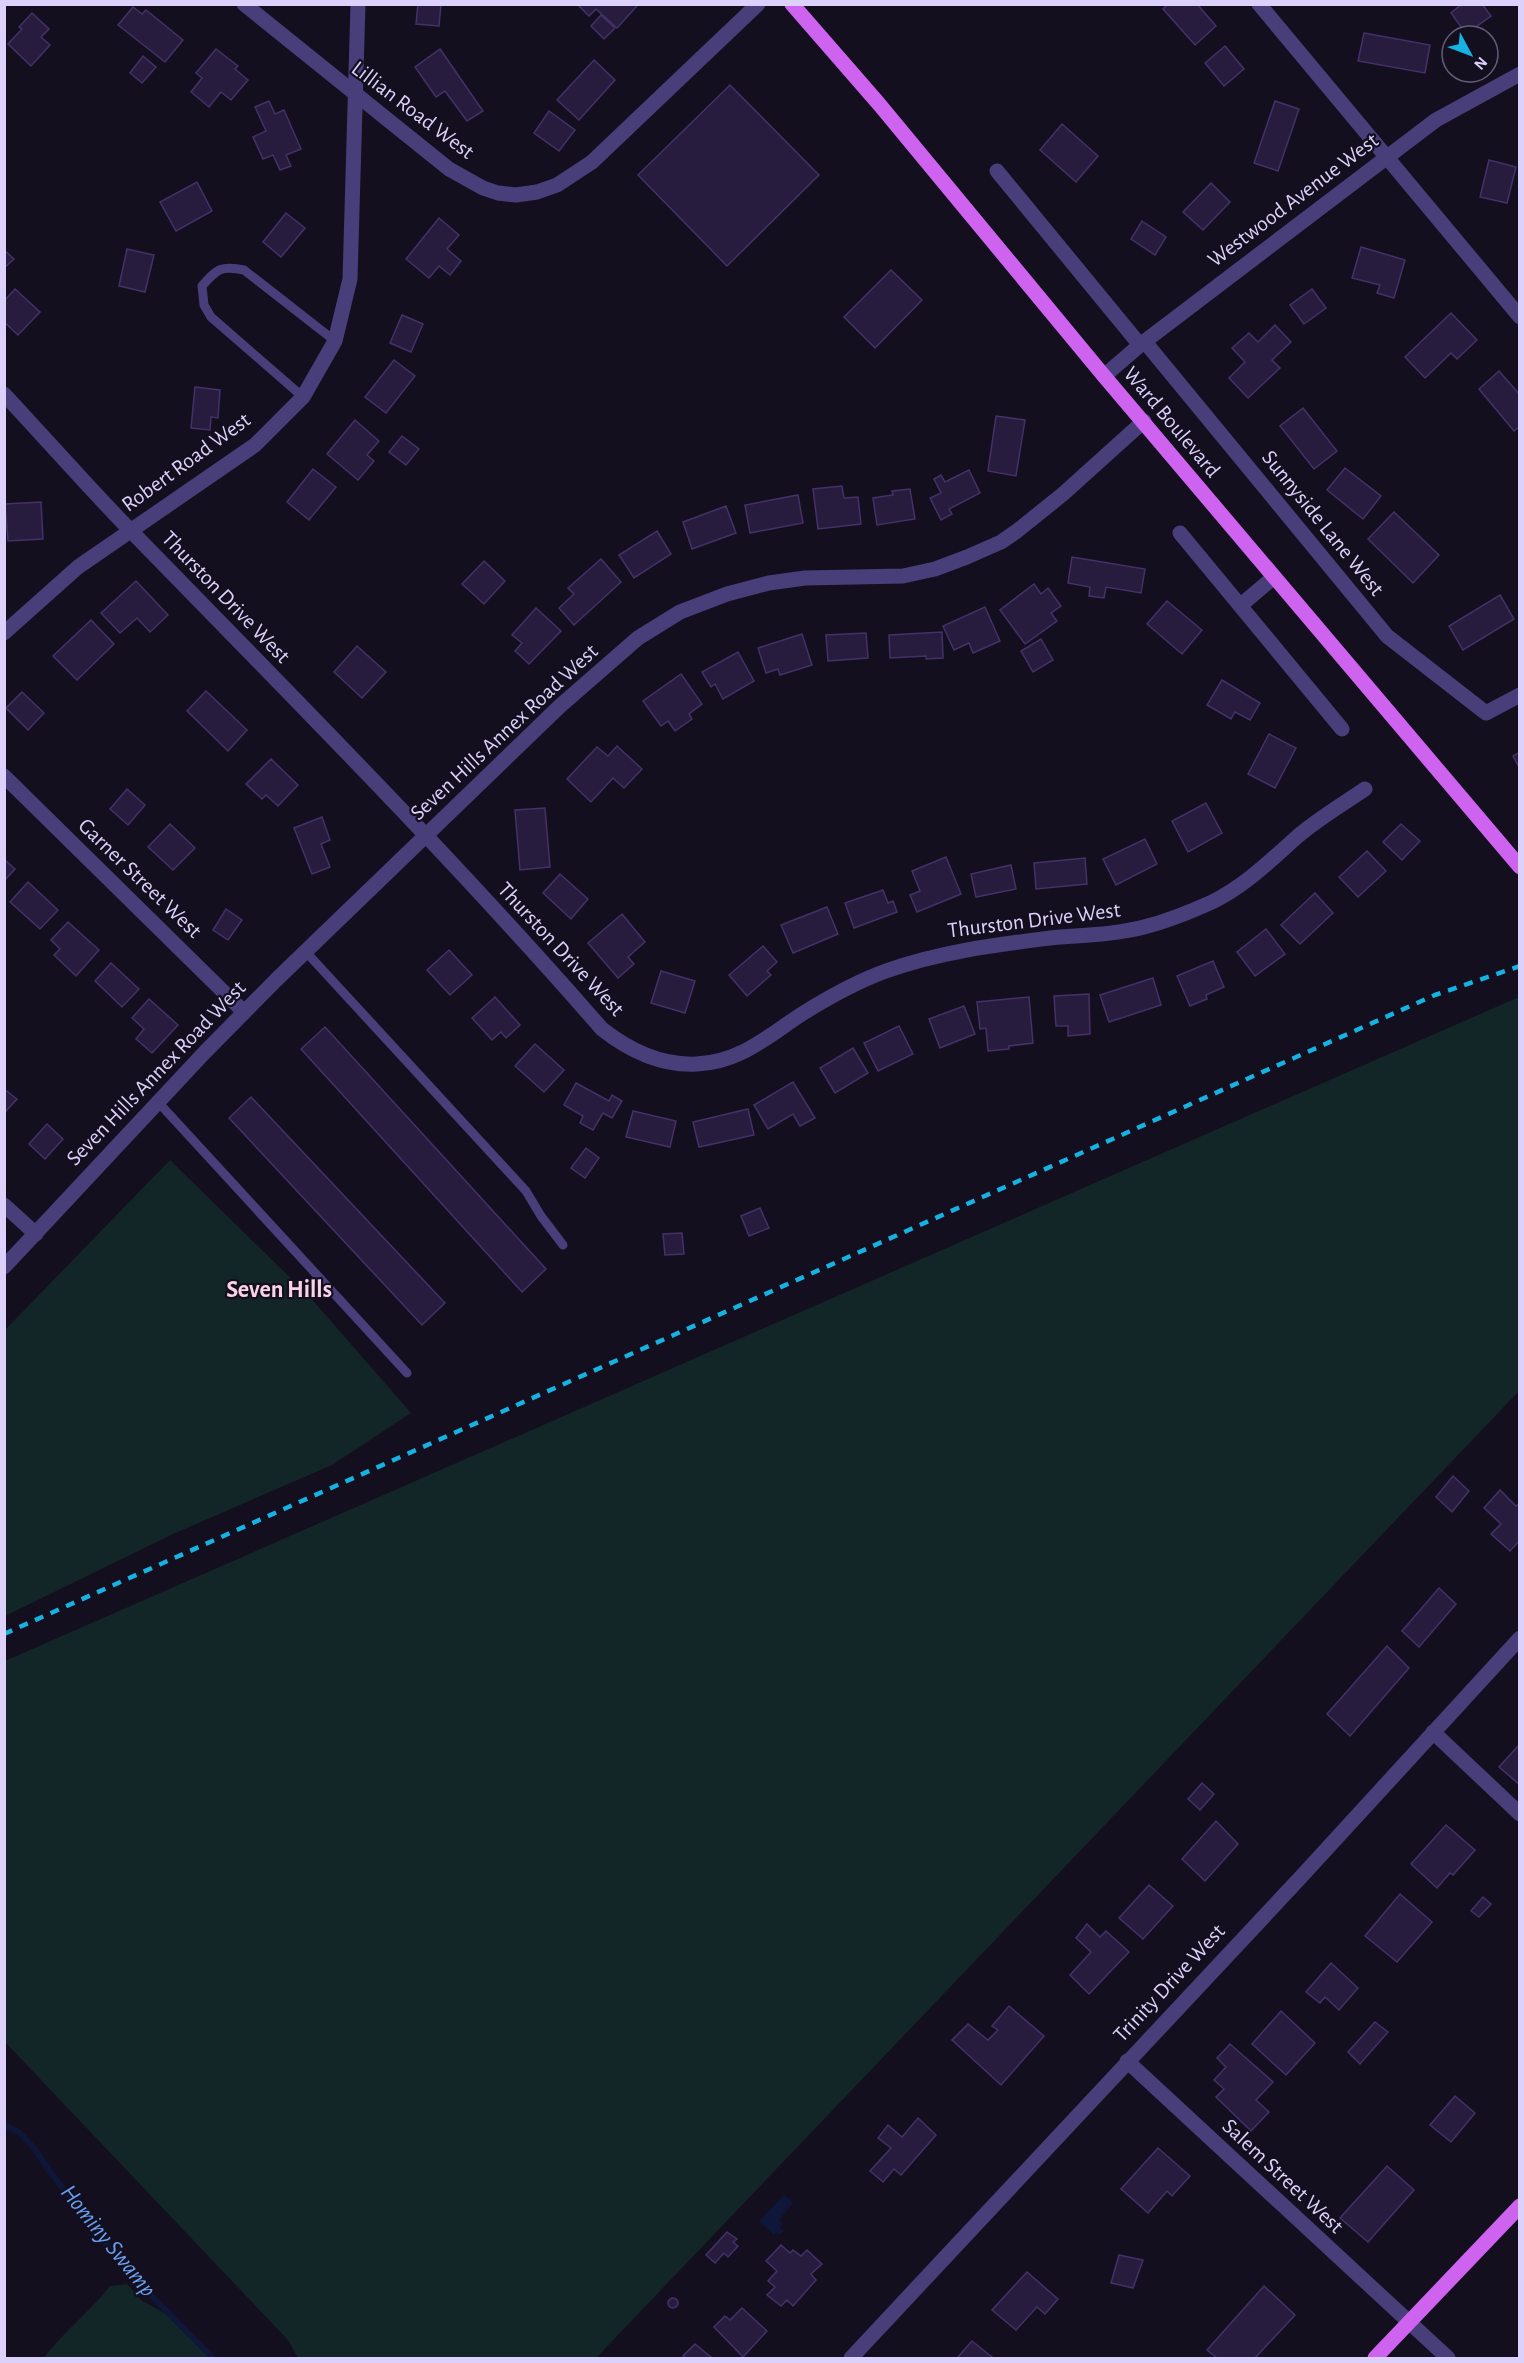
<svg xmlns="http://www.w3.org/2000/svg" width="1524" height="2363" font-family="'Alegreya Sans',sans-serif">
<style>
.green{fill:#122628}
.water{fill:#0e1739}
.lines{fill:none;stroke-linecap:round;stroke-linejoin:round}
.stream{stroke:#0e1739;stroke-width:6}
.building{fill:#281c3e;stroke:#433168;stroke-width:1.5}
.lane{stroke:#483e7a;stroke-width:9}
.street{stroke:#483e7a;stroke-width:15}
.primary{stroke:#ce63f0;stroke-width:15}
.rail{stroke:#16b2e2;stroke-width:4.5;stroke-dasharray:9 8;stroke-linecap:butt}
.labels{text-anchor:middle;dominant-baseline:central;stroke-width:4.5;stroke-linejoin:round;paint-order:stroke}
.street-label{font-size:22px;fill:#dbd1fb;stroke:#140f1f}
.neighbourhood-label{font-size:24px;font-weight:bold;fill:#fbd3e7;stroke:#140f1f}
.water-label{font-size:24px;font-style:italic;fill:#699ff1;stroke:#140f1f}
</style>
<rect width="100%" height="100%" fill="#140f1f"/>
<g class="green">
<path d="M1519 997V1391L596 2358H298L288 2340 5 2042V1661Z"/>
<path d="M170 1160 309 1296 411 1413 332 1465 173 1534 5 1616V1330Z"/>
<path d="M127 2284 141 2300 173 2318 213 2358H44C63 2332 90 2312 110 2286Z"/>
</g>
<path class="water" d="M784 2195 793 2203 779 2220 783 2224 780 2228 784 2231 779 2235 777 2232 774 2235 759 2221Z"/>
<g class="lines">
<path class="stream" d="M4 2125 20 2133 35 2149 48 2169 124 2268 213 2358"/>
</g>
<g class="building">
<path d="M418 4H441L439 26 416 24Z"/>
<path d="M577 4H636L637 6 617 28 596 9 589 16Z"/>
<path d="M1168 4H1197L1216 26 1195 45 1163 9Z"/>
<path d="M1462 4H1482L1491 16 1466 34 1451 13Z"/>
<path d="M133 7 142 14 146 10 183 40 165 62 118 25Z"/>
<path d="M32 13 49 29 41 37 50 45 31 66 8 44 22 29 19 27Z"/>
<path d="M601 15 615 28 604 39 591 26Z"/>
<path d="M1364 33 1430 45 1425 73 1358 61Z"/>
<path d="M1225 46 1244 69 1224 86 1205 63Z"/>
<path d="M216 49 238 66 235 69 248 80 231 100 221 92 209 107 191 92 202 78 196 73Z"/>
<path d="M440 49 483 111 467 121 445 91 436 97 415 67Z"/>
<path d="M143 56 156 67 142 83 130 73Z"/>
<path d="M594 60 615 80 579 120 557 100Z"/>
<path d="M730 85 819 175 727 266 638 175Z"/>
<path d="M269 101 275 114 284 110 301 149 286 155 291 166 280 170 273 155 263 159 253 137 266 131 255 107Z"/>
<path d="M1275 101 1299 109 1278 171 1254 163Z"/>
<path d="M549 111 575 130 559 151 534 133Z"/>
<path d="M1062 124 1098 156 1076 182 1040 150Z"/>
<path d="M1489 160 1516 167 1507 203 1480 197Z"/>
<path d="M197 182 212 211 176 231 160 202Z"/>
<path d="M1211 183 1230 202 1203 230 1183 212Z"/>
<path d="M286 213 305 228 281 257 263 242Z"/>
<path d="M439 218 459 235 447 249 461 261 450 275 439 266 429 278 406 259Z"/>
<path d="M1142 221 1166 237 1155 255 1131 239Z"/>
<path d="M1361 247 1405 260 1394 298 1377 293 1380 285 1352 278Z"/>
<path d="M127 249 154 255 145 292 119 286Z"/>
<path d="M4 250 14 259 4 268Z"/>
<path d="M891 270 922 300 875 348 844 317Z"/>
<path d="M15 289 40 312 18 335 4 322V301Z"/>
<path d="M1312 289 1326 308 1304 324 1290 305Z"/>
<path d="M1451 313 1477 340 1457 359 1451 353 1425 378 1405 357Z"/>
<path d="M402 315 423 324 411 352 390 343Z"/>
<path d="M1275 325 1291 342 1272 360 1280 368 1248 398 1229 378 1245 362 1232 348 1249 333 1258 342Z"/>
<path d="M394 360 415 376 386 413 365 397Z"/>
<path d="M1499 371 1520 395V426L1514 431 1479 389Z"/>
<path d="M195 387 220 390 218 418 211 417 210 430 191 428Z"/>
<path d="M1303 408 1337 451 1314 469 1280 426Z"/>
<path d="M996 416 1025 420 1016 476 988 471Z"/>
<path d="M355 420 379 441 367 455 374 461 358 480 327 454Z"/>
<path d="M402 436 419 449 406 465 389 452Z"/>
<path d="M1345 468 1381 496 1363 519 1327 490Z"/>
<path d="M313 469 336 487 309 520 287 502Z"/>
<path d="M969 470 980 493 949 509 952 514 941 520 930 498 941 493 934 479 941 475 945 482Z"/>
<path d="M842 486 844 498 858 497 861 524 818 529 813 489Z"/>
<path d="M910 489 915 519 877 525 873 498 893 495 892 491Z"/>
<path d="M798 495 803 523 750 533 745 505Z"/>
<path d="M41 502 43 539 8 541 5 504Z"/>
<path d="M726 506 736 533 692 549 683 522Z"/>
<path d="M1394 512 1439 555 1413 583 1368 539Z"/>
<path d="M657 531 671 554 634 578 619 555Z"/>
<path d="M1072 557 1145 569 1141 593 1106 587 1104 598 1089 596 1090 587 1068 583Z"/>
<path d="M601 559 621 582 574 625 559 608 574 594 568 588Z"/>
<path d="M484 561 505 581 484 604 462 584Z"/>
<path d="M136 581 168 615 150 632 137 618 120 633 101 613Z"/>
<path d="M1034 584 1041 594 1048 588 1061 606 1051 613 1057 621 1025 644 1000 610Z"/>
<path d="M1500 595 1514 619 1463 650 1449 626Z"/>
<path d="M1167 601 1202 630 1182 654 1147 624Z"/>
<path d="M985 607 1000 641 973 653 969 643 954 650 943 626Z"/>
<path d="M536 608 561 631 529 664 515 651 522 643 512 635Z"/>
<path d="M91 620 114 644 77 680 53 656Z"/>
<path d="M942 632 943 658 926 659V656L890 658 889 635Z"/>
<path d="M866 633 868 658 828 661 826 635Z"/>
<path d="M802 634 812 665 780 675 778 669 766 673 758 648Z"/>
<path d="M1041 639 1053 660 1033 672 1021 651Z"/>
<path d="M357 646 386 672 362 698 334 672Z"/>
<path d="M738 652 754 681 723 699 715 684 711 687 702 672Z"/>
<path d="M681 674 702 704 689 714 692 719 675 731 668 721 661 726 643 701Z"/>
<path d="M1222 680 1260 703 1250 720 1235 712 1231 719 1207 705Z"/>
<path d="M206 691 247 730 228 751 187 711Z"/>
<path d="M22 692 44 713 28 730 6 708Z"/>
<path d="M1269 734 1296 748 1275 788 1248 774Z"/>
<path d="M617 746 642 769 624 788 613 778 591 802 567 779 597 747 608 756Z"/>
<path d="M1520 752V769L1513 756Z"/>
<path d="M271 759 298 785 278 806 266 795 262 799 246 784Z"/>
<path d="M127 789 145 805 128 825 110 809Z"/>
<path d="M1206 803 1222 833 1188 852 1172 821Z"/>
<path d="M545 808 550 867 520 870 515 810Z"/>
<path d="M322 817 330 840 321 844 330 867 312 874 294 828Z"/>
<path d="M170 824 195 848 173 870 148 847Z"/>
<path d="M1401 824 1420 841 1402 860 1383 842Z"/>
<path d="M1145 839 1157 864 1116 885 1103 859Z"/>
<path d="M1367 851 1386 871 1358 897 1339 877Z"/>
<path d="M946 857 961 894 917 912 910 895 920 891 912 871Z"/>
<path d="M1085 858 1087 884 1036 889 1034 863Z"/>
<path d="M4 859 15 869 4 881Z"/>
<path d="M1011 865 1016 889 976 897 971 874Z"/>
<path d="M560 874 588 899 571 919 543 893Z"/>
<path d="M28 882 58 910 40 929 10 902Z"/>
<path d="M883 890 888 903 893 901 897 912 854 928 845 903Z"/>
<path d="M1315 893 1333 913 1300 944 1281 925Z"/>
<path d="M827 907 838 934 793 953 781 925Z"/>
<path d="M226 909 242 920 228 940 213 930Z"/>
<path d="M622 914 645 942 628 957 634 964 618 978 588 943Z"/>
<path d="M68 922 99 950 76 976 54 955 60 949 51 940Z"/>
<path d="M1266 929 1285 954 1255 976 1237 952Z"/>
<path d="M763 946 777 962 767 971 771 975 747 996 729 975Z"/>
<path d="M449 950 472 975 450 995 427 970Z"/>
<path d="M1213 961 1224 987 1206 995 1207 999 1190 1006 1177 976Z"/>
<path d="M111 963 139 989 122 1007 95 981Z"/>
<path d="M661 971 695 981 685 1013 651 1003Z"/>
<path d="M1153 978 1161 1005 1109 1022 1100 995Z"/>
<path d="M1089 994 1090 1034 1068 1036V1026H1056L1054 996Z"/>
<path d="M495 997 520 1025 506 1038 501 1032 492 1040 472 1018Z"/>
<path d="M1029 997 1033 1043 1009 1046V1049L988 1051 986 1028 980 1029 977 1002Z"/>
<path d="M149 999 178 1025 152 1053 136 1039 144 1029 132 1018Z"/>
<path d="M964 1006 975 1034 940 1048 929 1019Z"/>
<path d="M899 1026 913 1054 878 1071 864 1043Z"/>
<path d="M325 1027 546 1269 522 1292 301 1049Z"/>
<path d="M535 1044 564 1070 544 1092 515 1066Z"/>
<path d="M853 1048 868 1073 835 1093 820 1068Z"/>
<path d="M793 1082 815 1118 800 1126 793 1114 768 1129 754 1105Z"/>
<path d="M576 1083 609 1101 612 1095 622 1101 612 1118 603 1113 593 1130 580 1123 583 1116 564 1105Z"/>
<path d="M4 1089 17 1099 4 1113Z"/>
<path d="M251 1097 445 1303 422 1325 229 1118Z"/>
<path d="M748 1109 754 1135 699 1147 693 1122Z"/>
<path d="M633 1111 676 1121 670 1147 626 1137Z"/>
<path d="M47 1124 63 1139 45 1159 29 1144Z"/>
<path d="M586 1148 599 1158 585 1178 571 1168Z"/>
<path d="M760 1208 769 1228 749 1236 741 1216Z"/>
<path d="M682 1233 684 1254 665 1255 663 1234Z"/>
<path d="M1453 1476 1469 1491 1452 1512 1436 1497Z"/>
<path d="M1500 1490 1516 1506 1520 1503V1540L1510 1551 1491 1534 1501 1524 1484 1508Z"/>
<path d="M1439 1588 1456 1604 1419 1647 1402 1631Z"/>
<path d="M1387 1646 1409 1668 1350 1736 1327 1714Z"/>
<path d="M1520 1744V1785L1499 1767Z"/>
<path d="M1202 1783 1214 1794 1200 1810 1188 1799Z"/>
<path d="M1216 1821 1238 1844 1205 1881 1182 1859Z"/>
<path d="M1446 1825 1475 1850 1453 1875 1450 1873 1437 1888 1411 1864Z"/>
<path d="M1149 1885 1173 1906 1143 1939 1119 1918Z"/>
<path d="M1400 1894 1432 1922 1397 1962 1365 1936Z"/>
<path d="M1483 1897 1491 1904 1479 1917 1471 1911Z"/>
<path d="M1087 1924 1100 1937 1106 1931 1129 1952 1089 1994 1070 1975 1091 1952 1076 1938Z"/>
<path d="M1331 1963 1358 1988 1339 2010 1325 1997 1320 2003 1306 1992Z"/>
<path d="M1009 2006 1044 2036 1001 2085 952 2040 968 2024 988 2040 998 2030 992 2026Z"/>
<path d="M1281 2011 1315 2043 1286 2075 1252 2044Z"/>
<path d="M1375 2022 1388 2032 1360 2064 1348 2052Z"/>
<path d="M1230 2044 1273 2082 1256 2100 1269 2112 1251 2131 1216 2097 1224 2089 1214 2080 1226 2067 1217 2058Z"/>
<path d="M1455 2096 1475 2113 1451 2142 1430 2125Z"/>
<path d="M918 2118 936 2135 901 2175 894 2169 883 2182 870 2171 891 2148 878 2138 888 2125 902 2137Z"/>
<path d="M1158 2148 1190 2176 1172 2196 1167 2191 1148 2213 1121 2189Z"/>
<path d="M1387 2166 1414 2190 1368 2242 1340 2218Z"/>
<path d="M727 2232 737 2239 733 2242 738 2246 728 2257 724 2253 715 2263 706 2255Z"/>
<path d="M781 2245 790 2253 793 2250 801 2256 807 2250 822 2264 811 2274 816 2280 793 2306 787 2300 781 2306 767 2295 775 2287 768 2281 777 2271 766 2261Z"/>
<path d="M1119 2255 1143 2260 1133 2288 1111 2283Z"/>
<path d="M1027 2272 1058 2299 1045 2314 1037 2307 1016 2330 992 2310Z"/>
<path d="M1264 2286 1295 2315 1255 2358H1217L1207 2350Z"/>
<circle cx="673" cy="2303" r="5"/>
<path d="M742 2308 767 2331 743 2357 714 2327 725 2316 730 2320Z"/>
<path d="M972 2341 992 2357 991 2358H957Z"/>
<path d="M695 2344 712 2358H686L683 2356Z"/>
</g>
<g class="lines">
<g class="lane">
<path d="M303 397 211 317 204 305 202 286C217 269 221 265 244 270L335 341"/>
<path d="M306 952 526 1191 541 1216 563 1245"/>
<path d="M158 1102 407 1373"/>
</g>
<g class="street">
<path d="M244 4 449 169 483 188 498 193 516 195 537 192 557 185 592 162 758 4"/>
<path d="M1259 4 1520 317"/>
<path d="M997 171 1140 345"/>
<path d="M1145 342 1387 636 1486 713 1520 695"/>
<path d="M1104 376 1140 345 1436 120 1520 74"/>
<path d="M4 394C47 440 88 487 131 531 290 694 452 857 602 1029 630 1051 661 1066 697 1064 742 1062 770 1034 805 1012 831 996 858 981 886 971 938 952 995 945 1050 938 1082 935 1113 935 1144 927 1168 921 1190 912 1212 902 1245 886 1271 860 1298 836 1318 819 1343 804 1365 789"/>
<path d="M1180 533 1342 729"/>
<path d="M1241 605 1274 577"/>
<path d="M4 633 78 567 255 445 303 397 335 341 350 279 358 4"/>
<path d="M4 776 244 1012"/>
<path d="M4 1205 36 1234"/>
<path d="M4 1267 205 1052 276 980 560 706 638 638 680 612 727 594 769 583 805 578 903 576 935 569 967 557 1001 542 1017 531 1063 494 1144 421"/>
<path d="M1433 1732 1520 1814"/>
<path d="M1127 2061 1448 2358"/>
<path d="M851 2358 1300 1878 1520 1638"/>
</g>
<g class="primary">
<path d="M792 4 879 104 1104 376 1520 867"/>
<path d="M1375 2358 1520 2206"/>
</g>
<path class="rail" d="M4 1634 1435 995 1520 966"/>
</g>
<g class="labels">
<g class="street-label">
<text transform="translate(413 110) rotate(37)">Lillian Road West</text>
<text transform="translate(1293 200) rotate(-37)">Westwood Avenue West</text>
<text transform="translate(1172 422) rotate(50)">Ward Boulevard</text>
<text transform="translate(186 462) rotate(-36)">Robert Road West</text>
<text transform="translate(1323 523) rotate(51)">Sunnyside Lane West</text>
<text transform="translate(226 597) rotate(46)">Thurston Drive West</text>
<text transform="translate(504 732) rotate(-43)">Seven Hills Annex Road West</text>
<text transform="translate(140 878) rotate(44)">Garner Street West</text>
<text transform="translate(1034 920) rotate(-7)">Thurston Drive West</text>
<text transform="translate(561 949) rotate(47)">Thurston Drive West</text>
<text transform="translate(156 1073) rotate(-46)">Seven Hills Annex Road West</text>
<text transform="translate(1169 1983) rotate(-47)">Trinity Drive West</text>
<text transform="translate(1283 2176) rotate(43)">Salem Street West</text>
</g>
<g class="neighbourhood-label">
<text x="279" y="1290">Seven Hills</text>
</g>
<g class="water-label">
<text transform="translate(108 2241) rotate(51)">Hominy Swamp</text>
</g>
</g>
<rect width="1524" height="2363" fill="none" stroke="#dbd1fb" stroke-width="12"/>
<g transform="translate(1470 54) rotate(131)"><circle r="28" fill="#140f1f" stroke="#645d77" stroke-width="1.5"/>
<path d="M0-4.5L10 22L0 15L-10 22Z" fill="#16b2e2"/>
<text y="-9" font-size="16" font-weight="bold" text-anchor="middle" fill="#dbd1fb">N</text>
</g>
</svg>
